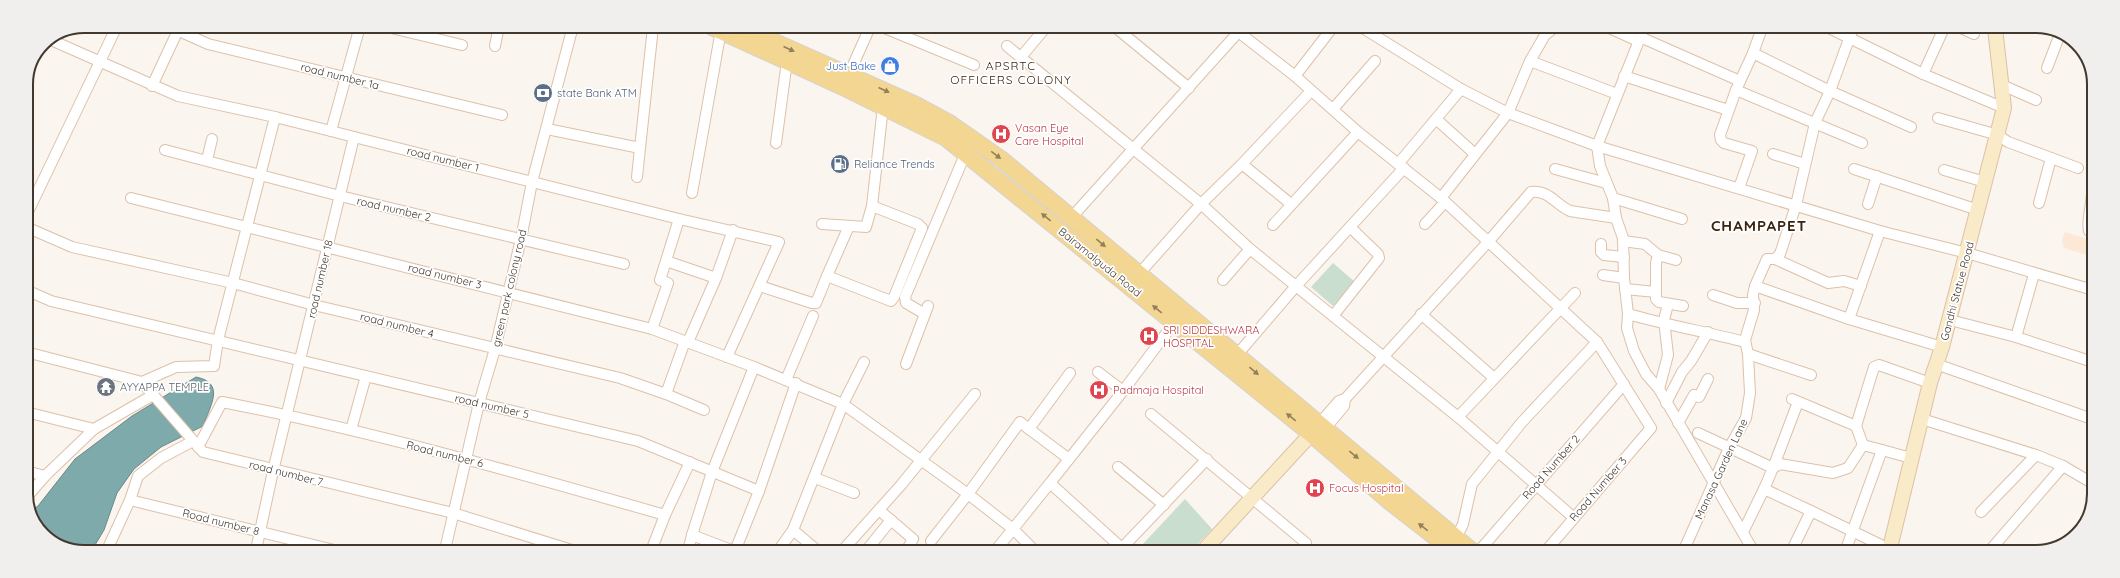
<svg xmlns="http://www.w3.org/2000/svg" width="2120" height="578" font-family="Quicksand,sans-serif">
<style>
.built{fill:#fde8d6}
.green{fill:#cadecf}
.water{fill:#7eaaac;stroke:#6c8886}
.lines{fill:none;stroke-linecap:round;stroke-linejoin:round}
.street-casing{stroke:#ddc1a8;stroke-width:12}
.secondary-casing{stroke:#ddc1a8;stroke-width:16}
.primary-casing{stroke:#d6d3d1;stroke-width:18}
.street{stroke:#fff;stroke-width:10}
.secondary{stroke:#f9eac8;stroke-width:14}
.primary{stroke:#f2d692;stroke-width:16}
.oneway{fill:#927f5b}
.labels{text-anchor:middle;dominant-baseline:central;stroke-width:3.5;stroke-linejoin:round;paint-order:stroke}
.shop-label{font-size:11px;fill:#366cbe;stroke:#fff;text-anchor:end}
.street-label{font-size:11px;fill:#43382e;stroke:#fff}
.service-label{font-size:11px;fill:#4e5e75;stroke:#fff;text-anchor:start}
.health-label{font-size:11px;fill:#be3a42;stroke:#fff;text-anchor:start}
.worship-label{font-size:11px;fill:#5b616d;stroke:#fff;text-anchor:start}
.neighbourhood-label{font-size:12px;letter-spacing:1px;fill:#39240f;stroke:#fff}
.district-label{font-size:15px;font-weight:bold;letter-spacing:1px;fill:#39240f;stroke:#fff}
.rim{fill:none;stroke:#43382e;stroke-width:2}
</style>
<rect width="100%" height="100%" fill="#fbf5f0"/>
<path class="built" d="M2065 232 2093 241V257L2064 248 2062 240Z"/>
<g class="green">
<path d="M1333 263 1355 282 1333 306 1311 287Z"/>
<path d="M1185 499 1212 529 1191 551H1147L1142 545Z"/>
</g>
<path class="water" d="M196 377C226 383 210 406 203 426L161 447 134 469 117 493 104 530 92 550H69L40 532 31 511 38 506 75 459 132 416Z"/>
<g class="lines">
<defs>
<g id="street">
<path d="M383 26 462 45"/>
<path d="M882 27 974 65"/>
<path d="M1115 27 1189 88"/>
<path d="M1232 27 1295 76 1358 132 1441 198"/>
<path d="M1361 27 1461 89"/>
<path d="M1607 27 1638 41"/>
<path d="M1829 28 1923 74 2004 108"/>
<path d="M1961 28 1974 34"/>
<path d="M179 31 208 44 502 115"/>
<path d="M1640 37 1740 81"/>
<path d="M51 40 178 96 275 117"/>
<path d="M495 46 499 26"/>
<path d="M1007 46 1201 204 1250 249 1458 417"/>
<path d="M1753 53 1762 28"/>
<path d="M1021 57 1046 27"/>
<path d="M1530 61 1545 35 1555 27"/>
<path d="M2047 68 2060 34"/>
<path d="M849 74 870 27"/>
<path d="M1923 74 1944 28"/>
<path d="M1295 76 1333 27"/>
<path d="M1624 76 1728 110"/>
<path d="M2002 85 2036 100"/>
<path d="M152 86 180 26"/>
<path d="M1736 90 1862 143"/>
<path d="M1333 109 1375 61"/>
<path d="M1938 118 1998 135 2008 142 2078 168"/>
<path d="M1436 119 1475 154"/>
<path d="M547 129 640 148 653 27"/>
<path d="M354 137 679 219 779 242 727 357"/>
<path d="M776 143 787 61"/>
<path d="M165 150 340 196 624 264"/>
<path d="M1773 154 1805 164"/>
<path d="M207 160 212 139"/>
<path d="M1242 164 1311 91"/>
<path d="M1398 164 1461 89 1508 113 1530 61 1617 94"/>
<path d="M1555 169 1606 183"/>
<path d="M1854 169 1978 210"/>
<path d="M1944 170 1985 182"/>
<path d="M637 177 640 148"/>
<path d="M1739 188 1752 151 1724 143 1721 140 1720 135 1736 90 1753 53 1830 91 1911 127"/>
<path d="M2092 189C2093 201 2086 221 2089 231L2093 233"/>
<path d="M692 193 721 30"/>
<path d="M131 198 652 329 754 367"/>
<path d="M1613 198 1682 219"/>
<path d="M2039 203 2051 158"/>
<path d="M1868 204 1877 176"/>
<path d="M26 216 117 26"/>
<path d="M1071 218 1243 27"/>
<path d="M822 224 866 227 872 206"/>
<path d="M1425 224 1445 202"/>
<path d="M1273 225 1358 132"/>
<path d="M849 226 827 276 891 301 894 297 922 228 918 224 872 206 883 106"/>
<path d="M26 227 72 247 233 283 314 305 620 378 666 394 685 341"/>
<path d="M1880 231 1849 319 1942 347"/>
<path d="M1623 241 1645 244 1658 255 1676 260"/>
<path d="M1601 244V252L1604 255 1624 257"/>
<path d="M1775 259 1828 283 1844 281 1861 286"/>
<path d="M666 261 716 278"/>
<path d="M1138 275 1201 204 1242 164 1291 204"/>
<path d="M1603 275 1624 278"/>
<path d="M1223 280 1250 249"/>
<path d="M760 286 812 303H816L827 276"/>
<path d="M1755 286 1849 319"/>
<path d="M1625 289 1656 292V299L1659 302 1683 306"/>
<path d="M26 290 51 301 638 441 759 491"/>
<path d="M1656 292V263L1658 255"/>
<path d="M1713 295 1737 303H1755"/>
<path d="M925 314 906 303 905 297 966 152"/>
<path d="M1421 314 1494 378"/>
<path d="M1628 314C1667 325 1706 332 1745 342"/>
<path d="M1333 316 1379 258 1378 254 1350 227"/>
<path d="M1950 320 2016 337 2093 362"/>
<path d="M652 329 668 283 660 280 679 219"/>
<path d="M2016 337 2034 274"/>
<path d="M688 342 716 278 733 230"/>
<path d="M26 352 142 382 203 452 453 513 575 551"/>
<path d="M1748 354 1811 375"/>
<path d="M1236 356 1296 286 1404 168"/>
<path d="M906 364 928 306"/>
<path d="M1936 364 2092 419"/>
<path d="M786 380 813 316"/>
<path d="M142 382 176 367 214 366 218 340 275 117 331 131"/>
<path d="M1659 389 1668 355 1664 320 1668 304"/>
<path d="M1123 391 1174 323"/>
<path d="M666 394 704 410"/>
<path d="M1792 399 1856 426 1863 445"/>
<path d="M1666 403 1682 372 1691 361 1708 332"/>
<path d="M26 412 94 429"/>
<path d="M1151 414 1306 543"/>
<path d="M1922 419 2036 455 2063 466 2092 483"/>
<path d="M1678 423 1694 395 1699 397 1708 379"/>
<path d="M1318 425 1339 401 1345 399 1488 242 1531 192C1548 189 1556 205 1570 211L1616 218"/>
<path d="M1856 426 1874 367 1879 365 1930 383"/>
<path d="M1029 429 1069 459"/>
<path d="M351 430 366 376"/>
<path d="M1324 430 1344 406 1345 399"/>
<path d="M1698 433 1773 468 1764 489"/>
<path d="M198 447 222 402C372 431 518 473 665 515"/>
<path d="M1118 467 1164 505"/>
<path d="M1773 468 1780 464 1833 473 1848 468 1863 445 1882 450"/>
<path d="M1773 468 1798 402"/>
<path d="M26 471 45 476"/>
<path d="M815 478 854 493"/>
<path d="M1050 483 1123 391 1098 372"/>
<path d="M26 498 45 476 94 429 153 395"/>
<path d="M130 500 334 550"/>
<path d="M879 510 913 539 906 551"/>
<path d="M1981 512 2036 455"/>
<path d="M1573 517 1458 417 1575 293"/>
<path d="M793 530 843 404 968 494 1020 422 1029 429 1070 373"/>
<path d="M1743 532 1764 489 1811 511"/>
<path d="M692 535 712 472 754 367 843 404 864 362"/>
<path d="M1456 539 1463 524 1472 484 1522 422 1597 342"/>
<path d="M931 541 968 494 1013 529 995 551"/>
<path d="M1122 548 1207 459"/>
<path d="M107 550 130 500 138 476 161 458 193 441"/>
<path d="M256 550 273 471 354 137 331 131 360 26"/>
<path d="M445 550 479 403 495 349 521 239 532 182 573 26"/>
<path d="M651 551 665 515 690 462"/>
<path d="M688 551 692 535 734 551"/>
<path d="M735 551 759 491 796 383"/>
<path d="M778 551 793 530 818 551"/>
<path d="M842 551 901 485 975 394"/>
<path d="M866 551 891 520"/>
<path d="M1035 551 1013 529 1050 483 1125 551"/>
<path d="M1479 551 1624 384"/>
<path d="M1545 552 1651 428 1597 342 1441 198 1508 113 1597 146 1644 28"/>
<path d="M1683 552 1729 448 1746 418 1750 393 1748 354 1745 340 1754 310 1753 295 1755 286 1767 259H1775L1780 254 1796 205 1815 123 1830 91 1853 28"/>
<path d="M1754 552 1659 389 1646 374 1634 351 1627 328 1628 314 1624 278 1623 238 1616 218 1613 198 1600 166 1597 146 1880 231 1967 253 2093 290"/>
<path d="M1791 552 1811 511 1889 549"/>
<path d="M1845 552 1882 450 1911 458"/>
<path d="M1996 552 1992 548 2063 466"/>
</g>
<g id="secondary">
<path d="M1203 551 1311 434"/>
<path d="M1889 552 1930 383 1942 347 2004 108 1995 28"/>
</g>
<g id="primary">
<path d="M712 27 843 87 946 138 1310 433 1390 502 1453 551"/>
<path d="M741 27 916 105 951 124 1001 159 1472 551"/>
</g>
</defs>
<use href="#street" class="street-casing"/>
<use href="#secondary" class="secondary-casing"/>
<use href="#primary" class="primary-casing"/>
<use href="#street" class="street"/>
<use href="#secondary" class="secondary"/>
<use href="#primary" class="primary"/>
</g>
<defs><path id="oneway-solid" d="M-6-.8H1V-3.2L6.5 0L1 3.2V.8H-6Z"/></defs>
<g class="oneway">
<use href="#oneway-solid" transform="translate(789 49) rotate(24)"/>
<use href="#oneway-solid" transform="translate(884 90) rotate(25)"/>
<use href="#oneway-solid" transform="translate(996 155) rotate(37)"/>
<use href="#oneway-solid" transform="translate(1046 217) rotate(-141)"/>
<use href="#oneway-solid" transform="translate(1101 243) rotate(40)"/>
<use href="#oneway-solid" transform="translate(1157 309) rotate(-141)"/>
<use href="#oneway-solid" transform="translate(1254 371) rotate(40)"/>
<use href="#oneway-solid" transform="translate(1291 417) rotate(-141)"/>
<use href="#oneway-solid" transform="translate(1354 455) rotate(39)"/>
<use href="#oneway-solid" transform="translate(1423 527) rotate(-142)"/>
</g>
<defs>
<symbol id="shop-disc" viewBox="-11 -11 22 22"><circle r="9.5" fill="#3f7fe0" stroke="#fff"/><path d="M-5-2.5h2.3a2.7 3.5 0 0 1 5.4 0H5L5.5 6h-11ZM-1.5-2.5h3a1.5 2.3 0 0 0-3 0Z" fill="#fff"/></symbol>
<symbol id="bank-disc" viewBox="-11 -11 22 22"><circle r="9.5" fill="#5c6f8a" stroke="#fff"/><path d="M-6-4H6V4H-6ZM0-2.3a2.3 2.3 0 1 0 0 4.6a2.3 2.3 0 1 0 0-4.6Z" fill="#fff"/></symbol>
<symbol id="hospital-disc" viewBox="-11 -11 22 22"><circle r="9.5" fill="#e0444e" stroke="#fff"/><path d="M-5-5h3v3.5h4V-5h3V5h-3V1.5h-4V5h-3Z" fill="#fff"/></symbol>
<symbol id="fuel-disc" viewBox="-11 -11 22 22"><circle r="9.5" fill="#5c6f8a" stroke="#fff"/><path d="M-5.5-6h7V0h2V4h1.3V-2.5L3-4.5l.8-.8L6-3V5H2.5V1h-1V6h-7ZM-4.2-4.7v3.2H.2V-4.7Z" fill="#fff"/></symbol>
<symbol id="temple-disc" viewBox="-11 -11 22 22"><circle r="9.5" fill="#6b7280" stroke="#fff"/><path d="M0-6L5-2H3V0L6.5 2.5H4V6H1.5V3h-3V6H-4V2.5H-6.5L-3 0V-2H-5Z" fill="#fff"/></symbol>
</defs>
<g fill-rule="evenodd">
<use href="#shop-disc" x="879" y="55" width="22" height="22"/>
<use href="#bank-disc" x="532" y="82" width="22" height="22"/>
<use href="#hospital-disc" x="990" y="123" width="22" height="22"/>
<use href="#fuel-disc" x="829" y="153" width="22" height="22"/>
<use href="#hospital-disc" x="1138" y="325" width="22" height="22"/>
<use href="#temple-disc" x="95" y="376" width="22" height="22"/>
<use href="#hospital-disc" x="1088" y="379" width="22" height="22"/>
<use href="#hospital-disc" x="1304" y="477" width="22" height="22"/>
</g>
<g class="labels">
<g class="shop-label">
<text x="876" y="66">Just Bake</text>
</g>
<g class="street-label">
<text transform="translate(340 76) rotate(14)">road number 1a</text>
<text transform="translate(443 159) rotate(14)">road number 1</text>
<text transform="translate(394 209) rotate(13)">road number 2</text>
<text transform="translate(1100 262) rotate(39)">Bairamalguda Road</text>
<text transform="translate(445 276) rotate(14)">road number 3</text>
<text transform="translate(320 279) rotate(-77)">road number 18</text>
<text transform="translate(509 288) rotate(-77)">green park colony road</text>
<text transform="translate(1957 291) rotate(-75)">Gandhi Statue Road</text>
<text transform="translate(397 325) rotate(14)">road number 4</text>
<text transform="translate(492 406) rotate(13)">road number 5</text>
<text transform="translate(445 454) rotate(14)">Road number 6</text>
<text transform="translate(1551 467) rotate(-49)">Road Number 2</text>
<text transform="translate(1721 469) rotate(-65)">Manasa Garden Lane</text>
<text transform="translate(286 473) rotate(14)">road number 7</text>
<text transform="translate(1598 489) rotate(-49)">Road Number 3</text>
<text transform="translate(221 522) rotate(14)">Road number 8</text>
</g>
<g class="service-label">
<text x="557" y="93">state Bank ATM</text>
<text x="854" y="164">Reliance Trends</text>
</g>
<g class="health-label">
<text x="1015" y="128">Vasan Eye<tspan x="1015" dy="13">Care Hospital</tspan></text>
<text x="1163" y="330">SRI SIDDESHWARA<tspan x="1163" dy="13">HOSPITAL</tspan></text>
<text x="1113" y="390">Padmaja Hospital</text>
<text x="1329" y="488">Focus Hospital</text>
</g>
<g class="worship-label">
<text x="120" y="387">AYYAPPA TEMPLE</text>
</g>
<g class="neighbourhood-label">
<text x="1011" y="65">APSRTC<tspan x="1011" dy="14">OFFICERS COLONY</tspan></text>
</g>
<g class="district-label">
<text x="1759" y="225">CHAMPAPET</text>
</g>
</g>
<path d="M0 0H2120V578H0ZM84 33H2036A51 51 0 0 1 2087 84V494A51 51 0 0 1 2036 545H84A51 51 0 0 1 33 494V84A51 51 0 0 1 84 33Z" fill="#f0efee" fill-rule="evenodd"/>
<path class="rim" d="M84 33H2036A51 51 0 0 1 2087 84V494A51 51 0 0 1 2036 545H84A51 51 0 0 1 33 494V84A51 51 0 0 1 84 33Z"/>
</svg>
